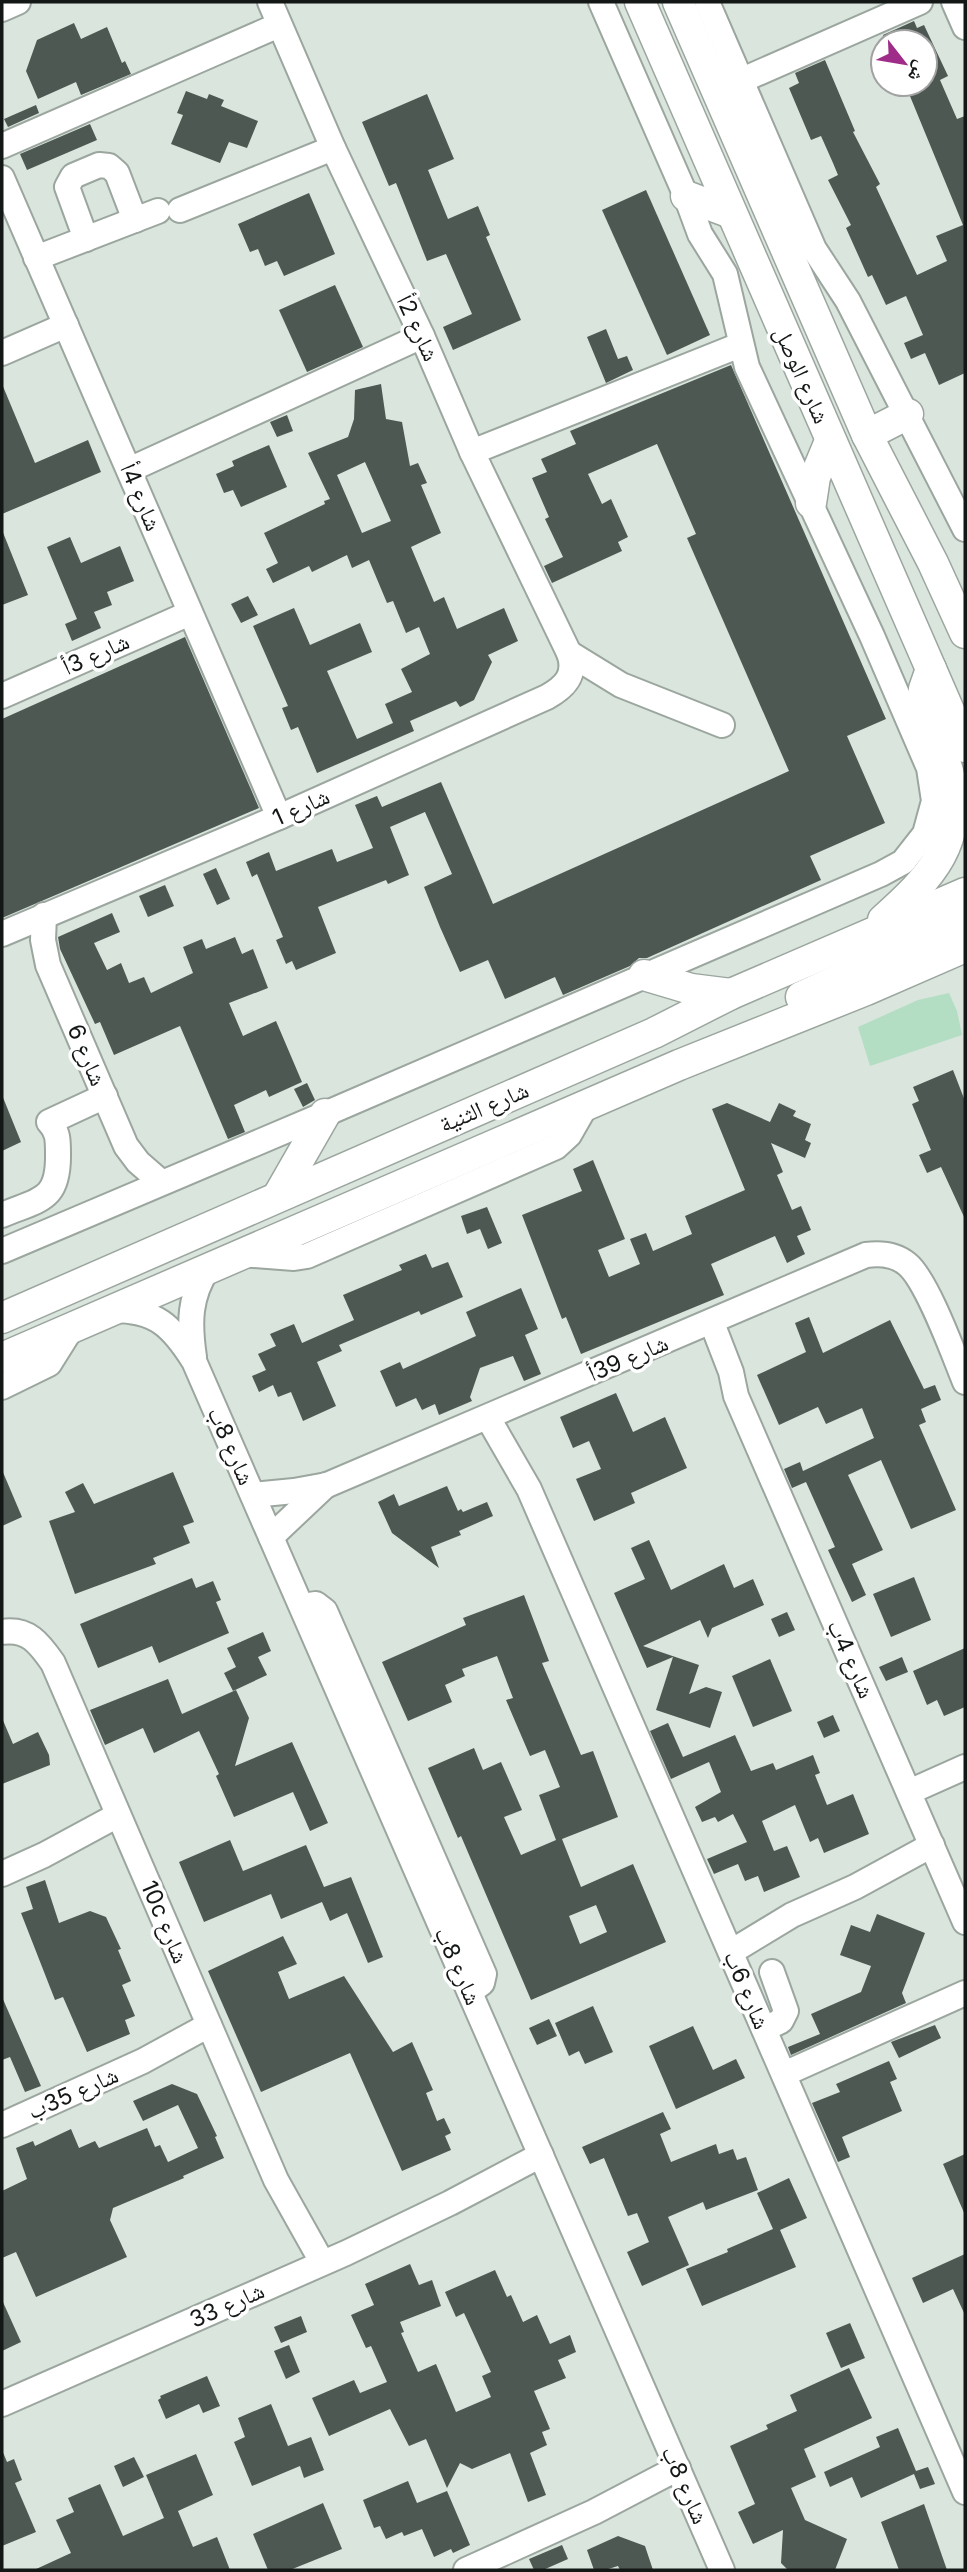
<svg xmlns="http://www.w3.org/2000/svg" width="967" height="2572" font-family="Inter,'Noto Naskh Arabic',sans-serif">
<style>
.green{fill:#b4dec3}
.building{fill:#4e5852;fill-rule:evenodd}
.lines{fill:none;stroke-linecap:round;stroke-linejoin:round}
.minor-casing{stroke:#9ba69f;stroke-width:28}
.major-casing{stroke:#9ba69f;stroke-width:33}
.minor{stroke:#fff;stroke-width:24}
.major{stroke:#fff;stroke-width:30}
.labels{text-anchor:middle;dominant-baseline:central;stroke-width:7;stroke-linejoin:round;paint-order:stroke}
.street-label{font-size:23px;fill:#131715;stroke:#fff}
</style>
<rect width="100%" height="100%" fill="#dae5de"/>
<path class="green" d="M949 993 957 1011 962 1035 870 1066 858 1027 918 1000Z"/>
<g class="building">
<path d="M914 21 917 28 924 25 948 76 940 80 957 119 965 116V373L939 385 925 353 911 359 904 343 923 335 906 296 886 305 872 275 868 277 846 228 851 225 828 180 838 175 833 163 821 136 811 140 789 88 799 83 795 73 825 60 855 131 853 132 880 184 876 187 917 275 947 261 936 236 963 225 905 84H925V42H886L883 35Z"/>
<path d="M74 23 81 39 107 27 122 63 125 61 131 74 81 95 76 82 38 99 26 71 37 40Z"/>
<path d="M186 91 207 99 209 94 224 100 221 106 258 121 247 148 229 142 220 163 171 144 183 115 177 113Z"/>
<path d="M427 94 454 159 428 170 448 219 478 206 490 235 486 237 521 320 453 350 443 327 472 314 446 254 427 261 396 183 389 186 362 122Z"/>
<path d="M36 105 39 113 8 127 4 119Z"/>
<path d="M90 124 97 140 27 170 20 154Z"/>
<path d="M646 190 710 335 667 355 602 210Z"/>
<path d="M309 193 335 254 284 276 277 261 265 266 258 249 250 252 238 224Z"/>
<path d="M335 285 363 347 307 372 279 310Z"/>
<path d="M606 329 618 359 627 356 633 370 606 383 587 337Z"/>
<path d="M731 365 886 719 847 736 885 823 810 856 821 880 647 958H639L630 966 563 995 555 977 505 999 488 960 460 972 440 927 424 887 452 874 425 812 390 827 409 875 388 884 386 880 318 907 336 953 296 970 292 961 286 964 276 940 283 937 257 874 252 877 246 862 269 852 276 871 332 849 337 862 373 848 355 805 377 796 382 807 441 782 493 904 789 771 687 538 696 534 657 444 588 474 602 504 611 499 628 537 618 542 622 551 552 583 544 566 563 557 545 519 549 517 532 478 547 472 541 459 576 444 570 431Z"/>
<path d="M2 384 35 463 88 440 101 472 2 514Z"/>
<path d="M381 384 386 419 402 422 410 466 418 463 427 483 421 485 441 533 411 547 434 602 444 597 457 629 504 608 518 641 488 655 492 662 474 700 460 707 456 701 410 721 414 731 317 773 298 727 291 730 282 708 288 706 253 626 294 608 310 645 360 623 372 652 327 671 357 739 393 723 385 704 412 692 401 669 430 654 419 627 406 633 393 601 387 603 369 560 352 568 347 555 312 572 309 566 273 583 266 569 278 563 264 533 325 504 324 501 330 499 308 453 348 437 354 419 355 390ZM365 462 391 521 362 533 337 475Z"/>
<path d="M287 415 293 431 277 437 270 422Z"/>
<path d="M269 445 287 487 241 507 233 490 224 493 216 474 234 466 232 461Z"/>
<path d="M2 530 28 595 2 605Z"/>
<path d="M70 537 81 563 120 546 134 581 107 592 112 605 94 612 101 628 72 641 65 624 77 619 47 547Z"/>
<path d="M248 596 258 615 241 623 231 604Z"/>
<path d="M185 637 259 808 2 918V719Z"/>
<path d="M216 868 230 899 217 905 203 874Z"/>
<path d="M165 885 174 906 148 917 139 896Z"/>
<path d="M112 913 120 932 94 943 107 970 121 963 129 983 144 977 151 993 193 973 183 947 202 939 206 949 235 937 242 954 253 949 268 988 229 1003 243 1036 276 1021 302 1082 269 1097 266 1090 234 1105 245 1132 228 1139 180 1026 114 1055 100 1022 95 1024 60 949 58 937Z"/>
<path d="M953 1070 965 1101V1219L941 1167 927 1173 919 1155 931 1150 912 1104 919 1101 913 1087Z"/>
<path d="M307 1083 315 1100 303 1107 294 1089Z"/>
<path d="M2 1095 21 1142 2 1151Z"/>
<path d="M727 1103 770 1122 779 1103 796 1111 793 1116 811 1124 805 1140 811 1143 805 1158 771 1143 783 1172 777 1175 792 1210 801 1206 811 1230 797 1236 805 1254 787 1263 775 1236 711 1264 724 1295 581 1354 566 1317 562 1319 522 1215 582 1191 573 1169 593 1160 625 1239 598 1250 609 1277 640 1264 630 1239 646 1233 653 1251 692 1234 685 1216 745 1190 712 1109Z"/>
<path d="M487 1207 502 1243 488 1249 480 1229 467 1234 461 1216Z"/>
<path d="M426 1254 432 1268 448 1262 463 1297 421 1315 419 1311 339 1345 342 1351 317 1362 336 1406 303 1421 291 1392 278 1397 273 1385 259 1392 252 1376 266 1370 258 1354 276 1346 270 1334 294 1324 302 1343 354 1320 343 1295 402 1270 399 1265Z"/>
<path d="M521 1288 538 1329 525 1335 541 1374 524 1381 513 1356 480 1368 470 1397 472 1401 439 1415 435 1404 422 1410 416 1398 396 1407 380 1371 400 1362 403 1369 476 1336 466 1312Z"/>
<path d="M809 1317 823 1353 890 1320 924 1389 935 1385 941 1400 921 1409 926 1422 919 1425 956 1510 911 1529 881 1460 848 1475 883 1550 852 1564 866 1595 852 1602 828 1550 835 1547 806 1482 792 1488 784 1469 800 1462 803 1471 874 1438 862 1408 826 1424 818 1407 779 1425 757 1375 806 1352 795 1323Z"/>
<path d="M616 1393 633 1432 665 1417 687 1468 631 1493 635 1503 594 1521 576 1479 601 1469 589 1441 573 1448 560 1417Z"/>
<path d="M2 1470 22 1517 2 1526Z"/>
<path d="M173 1472 194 1522 183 1526 190 1543 153 1558 156 1564 75 1594 49 1521 75 1512 65 1492 83 1483 94 1504Z"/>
<path d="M447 1486 458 1511 461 1509 463 1512 487 1502 493 1516 459 1531 461 1535 431 1547 439 1568 392 1533 378 1502 394 1494 399 1506Z"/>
<path d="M649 1540 671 1590 724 1564 734 1588 753 1579 764 1605 712 1628 708 1638 700 1620 643 1646 699 1665 689 1694 706 1687 722 1692 710 1728 656 1710 673 1657 647 1668 614 1593 645 1579 631 1548Z"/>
<path d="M914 1577 931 1620 891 1637 873 1594Z"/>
<path d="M192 1578 196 1588 213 1581 221 1600 216 1602 229 1633 159 1663 152 1646 98 1668 80 1624Z"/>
<path d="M524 1595 549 1661 542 1663 581 1755 593 1751 618 1817 562 1839 581 1887 633 1864 666 1942 531 2000 461 1836 458 1838 428 1768 474 1748 483 1770 501 1762 522 1810 504 1817 521 1855 556 1840 539 1795 560 1787 545 1750 530 1756 506 1700 513 1698 497 1656 462 1669 465 1676 445 1685 452 1702 408 1721 382 1662 466 1625 463 1618ZM596 1905 607 1932 580 1944 569 1916Z"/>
<path d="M787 1612 795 1630 779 1637 771 1619Z"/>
<path d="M263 1632 271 1651 258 1657 267 1675 233 1691 224 1673 236 1667 227 1648Z"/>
<path d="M965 1648V1707L944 1716 937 1700 927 1705 913 1671Z"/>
<path d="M902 1657 908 1672 886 1681 879 1667Z"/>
<path d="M770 1659 792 1711 753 1727 732 1676Z"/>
<path d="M168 1679 182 1714 236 1690 249 1718 235 1766 292 1742 328 1823 310 1831 293 1792 234 1817 216 1776 219 1774 199 1731 154 1753 143 1728 105 1745 90 1710Z"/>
<path d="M833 1715 840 1731 824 1738 817 1722Z"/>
<path d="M2 1718 13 1744 38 1732 49 1755 50 1765 2 1784Z"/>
<path d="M668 1723 683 1757 735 1735 751 1771 773 1763 776 1770 813 1755 820 1773 815 1775 827 1805 853 1794 869 1834 824 1853 818 1838 810 1842 795 1805 762 1821 774 1851 787 1846 800 1877 764 1892 758 1876 745 1881 738 1864 714 1874 707 1859 747 1842 733 1814 718 1822 715 1817 702 1822 695 1807 721 1792 709 1762 671 1779 650 1731Z"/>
<path d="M230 1840 243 1871 306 1845 324 1887 351 1877 383 1957 368 1963 347 1913 330 1921 322 1902 281 1919 271 1894 204 1922 179 1862Z"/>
<path d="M45 1880 59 1923 90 1911 106 1917 121 1949 118 1950 131 1981 122 1985 135 2016 125 2020 130 2034 87 2052 63 1997 55 2000 21 1913 33 1909 26 1887Z"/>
<path d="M877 1914 925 1933 902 1993 906 2003 791 2055 788 2047 820 2034 811 2014 861 1992 871 1966 840 1955 851 1925 870 1932Z"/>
<path d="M283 1936 297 1964 278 1972 289 1999 344 1976 393 2052 412 2042 433 2090 426 2093 437 2121 444 2118 451 2133 445 2136 451 2150 402 2171 350 2053 261 2092 208 1971Z"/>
<path d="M2 1997 41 2086 25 2092 10 2057 2 2060Z"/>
<path d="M593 2006 613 2052 585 2064 579 2051 569 2056 555 2023Z"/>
<path d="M549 2019 557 2036 537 2045 529 2028Z"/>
<path d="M935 2025 941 2038 899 2058 891 2042Z"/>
<path d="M693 2026 713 2070 736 2059 745 2078 676 2109 649 2046Z"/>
<path d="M889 2061 897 2079 890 2082 902 2111 842 2137 850 2157 838 2162 812 2103 840 2092 836 2084Z"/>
<path d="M172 2084 197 2094 217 2136 215 2137 224 2158 183 2176 184 2178 113 2208 110 2220 127 2257 36 2297 16 2252 2 2258V2191L27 2179 16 2148 33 2141 35 2146 71 2129 79 2148 95 2141 99 2148 147 2128 155 2147 160 2145 168 2162 198 2148 178 2105 143 2121 133 2101Z"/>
<path d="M663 2112 671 2129 660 2134 671 2162 716 2144 719 2154 733 2149 737 2160 746 2157 758 2190 706 2210 703 2202 668 2217 689 2265 642 2286 627 2252 649 2242 637 2213 628 2216 604 2158 590 2164 582 2147Z"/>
<path d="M965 2154V2215L943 2164Z"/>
<path d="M789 2178 807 2218 780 2230 796 2267 702 2306 686 2269 728 2252 727 2249 773 2229 757 2193Z"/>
<path d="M965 2254V2315L953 2289 923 2303 912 2278Z"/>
<path d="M410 2264 419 2285 432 2280 441 2306 400 2322 404 2332 401 2333 418 2372 436 2364 456 2412 491 2397 482 2376 491 2372 464 2313 456 2317 445 2292 495 2270 507 2297 511 2295 523 2322 537 2315 550 2344 570 2335 576 2352 558 2360 566 2378 534 2391 550 2429 542 2432 547 2445 530 2453 546 2495 528 2502 510 2453 472 2469 460 2463 447 2488 426 2439 409 2446 390 2409 329 2436 312 2398 354 2380 360 2393 387 2382 371 2346 366 2348 351 2315 374 2305 365 2284Z"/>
<path d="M2 2300 21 2342 2 2351Z"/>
<path d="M301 2316 307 2332 281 2343 274 2327Z"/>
<path d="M850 2323 865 2358 841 2368 826 2333Z"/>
<path d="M289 2345 300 2372 286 2379 274 2351Z"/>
<path d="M849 2368 872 2418 804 2449 816 2477 791 2488 805 2520 847 2539 835 2570H788L781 2563 783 2530 753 2544 738 2512 755 2504 730 2446 768 2429 766 2425 797 2411 790 2395Z"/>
<path d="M207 2376 220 2406 203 2413 199 2404 166 2419 158 2400 161 2398 160 2396Z"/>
<path d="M271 2404 288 2446 311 2437 324 2470 304 2478 300 2466 252 2486 234 2442 245 2437 238 2418Z"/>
<path d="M898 2428 916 2471 928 2467 935 2484 920 2489 914 2474 861 2498 852 2477 830 2487 824 2472 880 2447 876 2437Z"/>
<path d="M2 2450 7 2462 14 2459 22 2480 15 2483 36 2532 2 2546Z"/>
<path d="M196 2454 213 2495 178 2511 193 2547 217 2537 230 2570H34L71 2553 56 2520 74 2512 68 2498 100 2484 123 2536 164 2518 146 2475Z"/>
<path d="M134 2457 144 2477 123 2487 114 2466Z"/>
<path d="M408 2481 417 2503 447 2491 470 2545 453 2553 451 2549 434 2557 422 2529 404 2536 402 2532 386 2539 380 2526 374 2528 363 2500Z"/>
<path d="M323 2503 342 2549 290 2570H268L253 2534Z"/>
<path d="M924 2504 947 2570H899L881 2522Z"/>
<path d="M618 2536 645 2546 653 2570H620L618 2566 605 2570H594L587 2550Z"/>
<path d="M562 2545 568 2559 543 2570H534L529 2559Z"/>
</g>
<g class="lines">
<defs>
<g id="minor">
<path d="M707 2 814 249 848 301 965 529"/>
<path d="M954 2 965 27"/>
<path d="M2 9 18 2"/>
<path d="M740 81 920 2"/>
<path d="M2 146 279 25"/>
<path d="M2 178 279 817"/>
<path d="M180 210 333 148"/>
<path d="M86 239 67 187 73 176 99 165 109 166 117 173 135 220"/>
<path d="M36 258 158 211"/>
<path d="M2 353 66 325"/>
<path d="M472 452 740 345"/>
<path d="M129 470 422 336"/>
<path d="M569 653 621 685 722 725"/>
<path d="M2 696 190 613"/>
<path d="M44 915 43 940 48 965 126 1146 138 1162 161 1182"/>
<path d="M2 934 279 817 547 697C565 687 577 675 569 653L472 452 422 336 333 148 270 2"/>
<path d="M2 1215C40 1199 59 1201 58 1153 58 1140 58 1131 49 1122L105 1096"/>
<path d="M2 1251 325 1114 881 874 903 862 925 834 934 801 929 768 872 636 747 367 725 274 700 234 686 196 601 2"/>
<path d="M241 1254 294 1258 307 1256 556 1147 569 1135 585 1107"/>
<path d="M113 1310C156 1310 172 1326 194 1361L722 2570"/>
<path d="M712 1323 731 1372 736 1396 965 1922"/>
<path d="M194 1357C189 1323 189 1297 208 1268"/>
<path d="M2 1387 49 1364 71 1329"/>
<path d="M488 1418 529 1489 965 2492"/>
<path d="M253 1495 294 1491 327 1485 866 1255C881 1253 895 1254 907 1264 927 1280 954 1355 965 1382"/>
<path d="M271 1537 326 1485"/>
<path d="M302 1606 316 1604 325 1611 484 1974 482 1983 470 1992"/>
<path d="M2 1632C28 1628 39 1643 53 1663L276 2180 322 2262"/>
<path d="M909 1792 965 1767"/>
<path d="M2 1874 44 1855 118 1815"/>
<path d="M731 1952 792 1915 855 1887 932 1845"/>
<path d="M764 2029 781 2021 786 2011 772 1972"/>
<path d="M784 2074 965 1993"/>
<path d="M2 2125 143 2061 209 2025"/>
<path d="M2 2404 346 2253 450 2203 541 2155"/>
<path d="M466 2570 594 2512 678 2468"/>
</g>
<g id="major">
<path d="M640 2 965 747"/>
<path d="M678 2 867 435 933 563 965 633"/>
<path d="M686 196 731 213"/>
<path d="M867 435 908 414"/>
<path d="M811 503 815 477 830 441"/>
<path d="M883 920C930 878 967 841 948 771 941 748 928 724 923 699L924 689 931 669"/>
<path d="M644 975 691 989 731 994"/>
<path d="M801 997 965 922"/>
<path d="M278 1196 325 1114"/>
<path d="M2 1318 654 1033 731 994 965 893"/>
<path d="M2 1358 679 1065 866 990 965 947"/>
</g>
</defs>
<use href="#minor" class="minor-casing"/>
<use href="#major" class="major-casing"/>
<use href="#minor" class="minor"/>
<use href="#major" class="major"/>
</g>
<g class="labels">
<g class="street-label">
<text transform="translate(418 328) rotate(65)">شارع 2أ</text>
<text transform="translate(802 375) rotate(66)">شارع الوصل</text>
<text transform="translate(141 497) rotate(67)">شارع 4أ</text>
<text transform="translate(96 654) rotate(-24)">شارع 3أ</text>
<text transform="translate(301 807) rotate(-24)">شارع 1</text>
<text transform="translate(87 1055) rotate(67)">شارع 6</text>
<text transform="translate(484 1107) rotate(-23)">شارع الثنية</text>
<text transform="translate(628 1358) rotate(-23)">شارع 39أ</text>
<text transform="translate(231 1446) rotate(66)">شارع 8ب</text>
<text transform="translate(851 1659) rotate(66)">شارع 4ب</text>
<text transform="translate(165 1922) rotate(67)">10c شارع</text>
<text transform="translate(458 1966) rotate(66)">شارع 8ب</text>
<text transform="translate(747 1990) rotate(67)">شارع 6ب</text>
<text transform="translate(73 2093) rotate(-24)">شارع 35ب</text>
<text transform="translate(227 2305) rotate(-24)">شارع 33</text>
<text transform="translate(685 2485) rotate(66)">شارع 8ب</text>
</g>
</g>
<rect width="967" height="2572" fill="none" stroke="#131715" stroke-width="7"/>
<g transform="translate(904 63) rotate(121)"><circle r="33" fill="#ffffff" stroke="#a1a2a1" stroke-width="2"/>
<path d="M0-5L12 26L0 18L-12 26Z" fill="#9e2c88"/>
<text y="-10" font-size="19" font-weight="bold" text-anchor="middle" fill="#131715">ش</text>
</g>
</svg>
